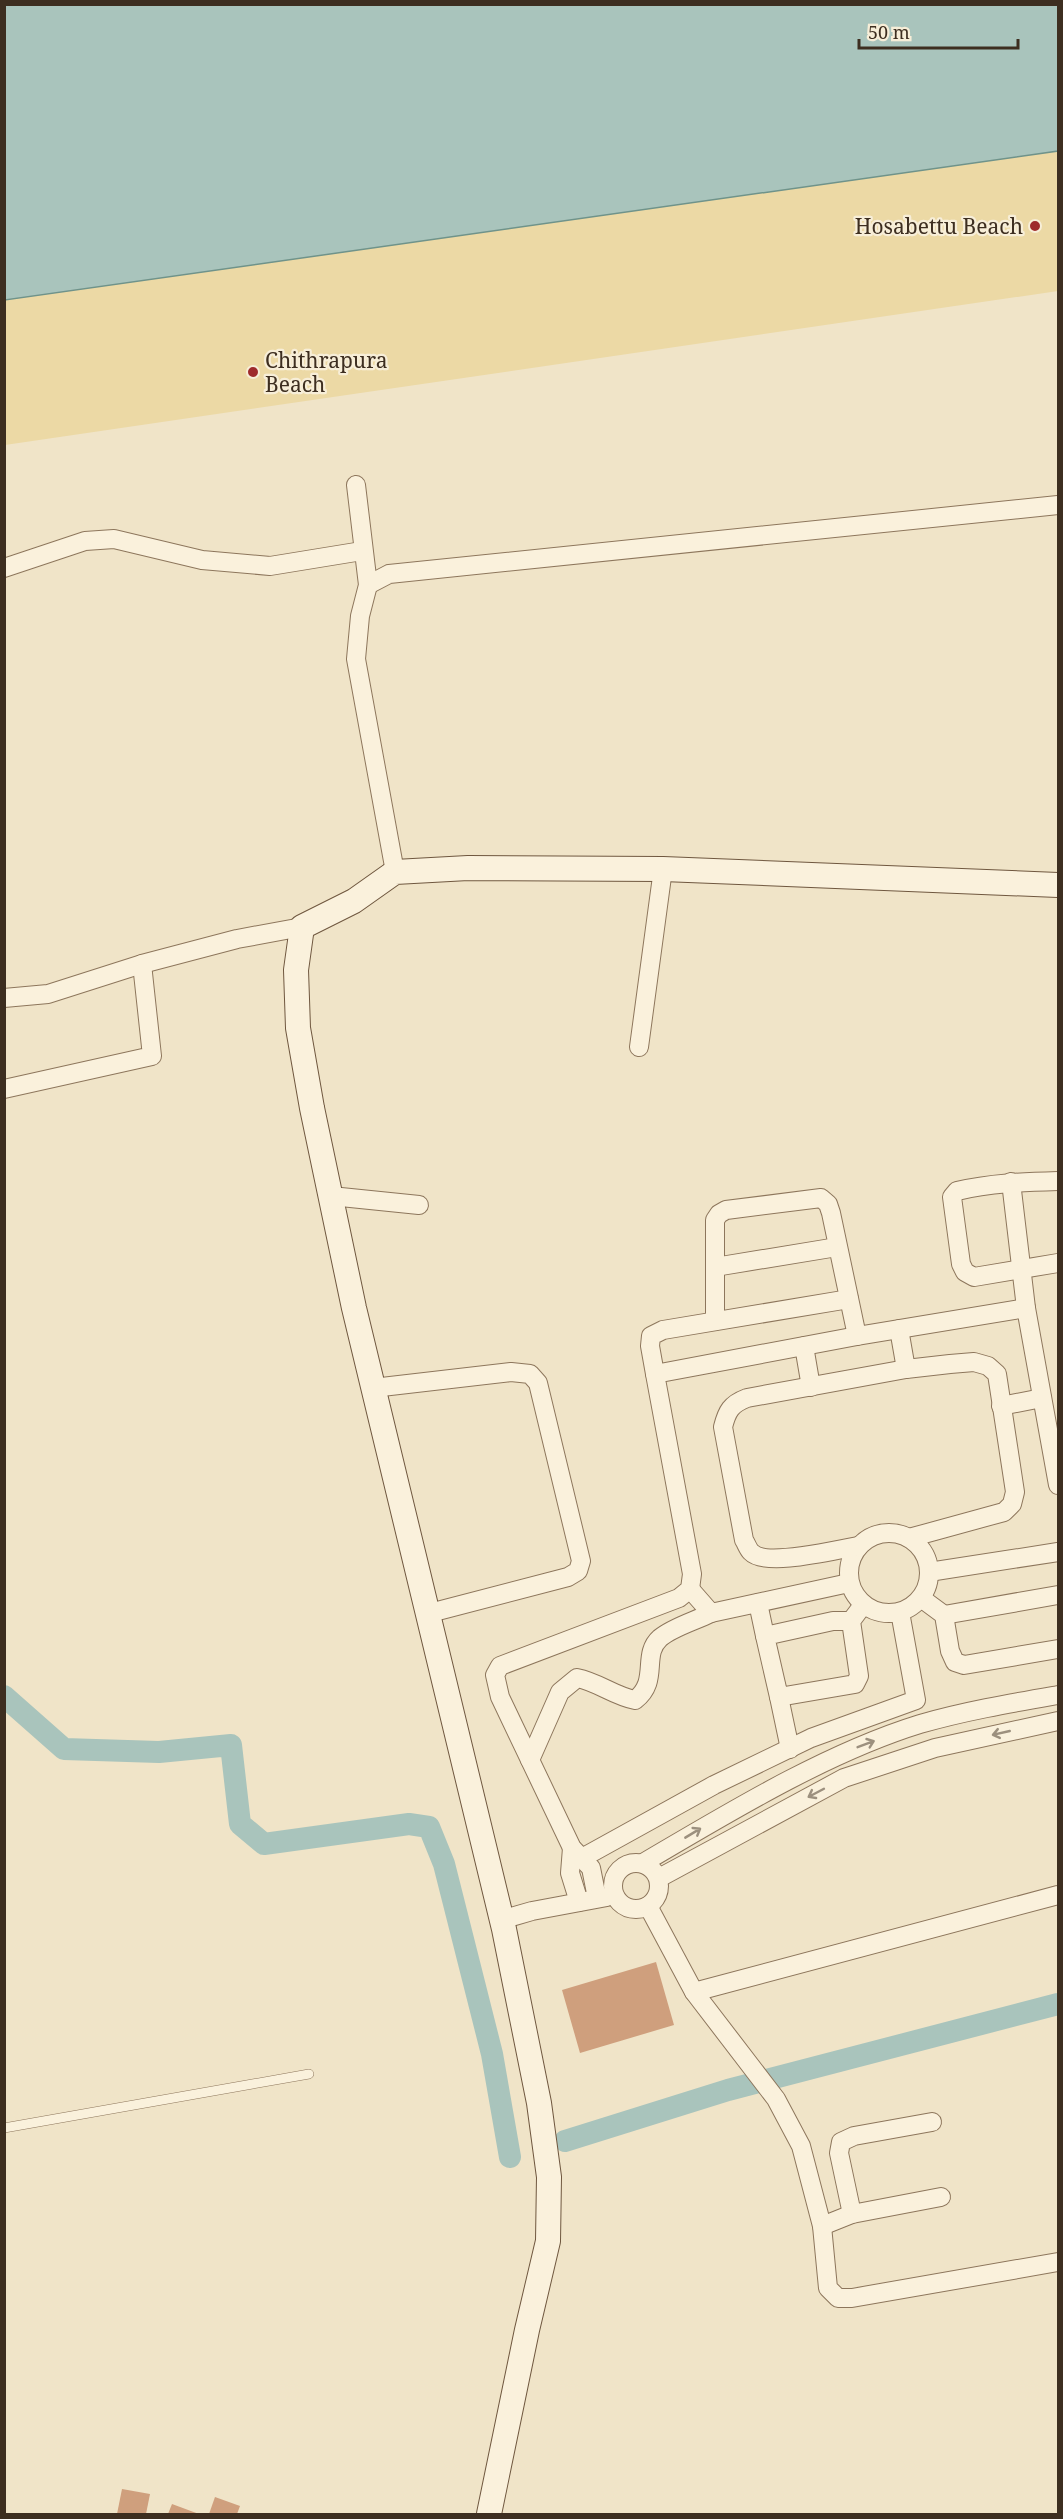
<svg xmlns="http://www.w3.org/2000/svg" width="1063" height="2519" font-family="'Noto Serif',serif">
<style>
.sand{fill:#ecd9a5}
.water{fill:#a9c4bc;stroke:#6f938a;stroke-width:1.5}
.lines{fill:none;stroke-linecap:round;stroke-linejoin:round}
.canal{stroke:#a9c4bc;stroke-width:22}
.building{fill:#cf9f7d}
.lane-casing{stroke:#8d765c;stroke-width:10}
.street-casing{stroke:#8d765c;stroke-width:20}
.secondary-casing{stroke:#6f573f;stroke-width:26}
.lane{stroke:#faf1dc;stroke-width:9}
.street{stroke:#faf1dc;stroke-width:18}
.secondary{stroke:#faf1dc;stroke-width:24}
.oneway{stroke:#9c907e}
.poi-dot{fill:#9e2a2b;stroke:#f7eed8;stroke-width:2}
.labels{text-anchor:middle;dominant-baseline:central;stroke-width:4.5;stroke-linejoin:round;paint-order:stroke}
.poi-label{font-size:21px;fill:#3d2e20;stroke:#f7eed8;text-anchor:end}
</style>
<rect width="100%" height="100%" fill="#f0e4c8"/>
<path class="sand" d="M1058 151V291L5 445 4 300Z"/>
<path class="water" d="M4 5H1058V151L5 300Z"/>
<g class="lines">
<g class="canal">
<path d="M4 1696 64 1749 159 1752 231 1745 240 1824 264 1844 409 1824 429 1827 444 1864 492 2054 510 2157"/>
<path d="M565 2141 728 2090 1058 2004"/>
</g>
</g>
<g class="building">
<path d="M656 1962 674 2025 580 2053 562 1990Z"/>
<path d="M122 2489 150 2494 146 2514H117Z"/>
<path d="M215 2497 240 2506 237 2514H209Z"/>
<path d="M172 2504 199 2514H168Z"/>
</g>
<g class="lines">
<defs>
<path id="lane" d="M4 2128 309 2074"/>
<g id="street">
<path d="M356 485 368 585 360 616 356 659 395 872"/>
<path d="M4 568 85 541 114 539 202 560 270 566 362 551"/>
<path d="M368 585 389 574 1058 505"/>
<path d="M4 998 48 994 142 964 237 939 302 927"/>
<path d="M639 1047 663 869"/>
<path d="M4 1089 152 1056 142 964"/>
<path d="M1058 1181C1024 1182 990 1183 957 1191L952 1197 961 1264 965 1272 974 1277 1058 1263"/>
<path d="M1011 1182 1026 1308"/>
<path d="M331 1196 419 1205"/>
<path d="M715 1267 837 1247"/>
<path d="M715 1321V1220L719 1214 726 1210 821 1198 828 1204 831 1213 857 1336"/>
<path d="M899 1329 906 1369"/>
<path d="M804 1346 811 1387"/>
<path d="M655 1374 650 1346 651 1336 663 1330 849 1299"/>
<path d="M373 1388 511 1372 530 1374 538 1383 581 1561 578 1571 568 1577 426 1614"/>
<path d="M1001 1406 1042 1398"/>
<circle cx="889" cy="1573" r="40"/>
<path d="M859 1546C838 1549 766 1568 751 1552 748 1549 746 1543 744 1540L723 1427C727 1411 731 1404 747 1398L906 1369 950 1364 974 1362 988 1366 997 1374 1015 1492 1012 1504 1004 1512 909 1538"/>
<path d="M929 1572 1058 1552"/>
<path d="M690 1589 711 1613 849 1583"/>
<path d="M921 1598 944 1615 950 1651 955 1662 964 1665 1058 1649"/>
<path d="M758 1603 765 1636"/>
<path d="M944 1615 1058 1595"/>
<path d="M851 1621H833L765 1636 779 1697 855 1684 859 1676 851 1621 863 1605"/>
<path d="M779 1697 790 1749"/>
<path d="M530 1760 560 1692 577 1678C598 1682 614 1696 635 1700 660 1681 641 1655 660 1638 673 1627 695 1621 711 1613"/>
<path d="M572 1848 570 1873 579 1902"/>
<path d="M582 1858 714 1785 811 1738 916 1700 900 1612"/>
<circle cx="636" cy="1886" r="23"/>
<path d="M643 1863C728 1813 826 1753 920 1724 965 1711 1012 1703 1058 1695"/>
<path d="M659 1878 844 1778 935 1748 1058 1721"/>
<path d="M597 1898 591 1868 572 1848 500 1697 495 1675 500 1666 679 1598 690 1589 692 1574 655 1374 857 1336 1026 1308 1058 1485"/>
<path d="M648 1906 694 1992 776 2099 801 2146 822 2226 828 2288 838 2298H852L1058 2262"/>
<path d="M501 1920 532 1911 607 1897"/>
<path d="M694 1992 1058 1895"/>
<path d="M852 2214 839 2153 841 2142 854 2136 932 2122"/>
<path d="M822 2226 852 2214 941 2197"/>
</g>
<path id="secondary" d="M489 2514 527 2330 548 2241 549 2177 539 2103 504 1929 354 1308 312 1108 298 1028 296 970 302 927 354 901 395 872 468 868 663 869 1058 885"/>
</defs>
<use href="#lane" class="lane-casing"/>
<use href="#street" class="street-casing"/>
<use href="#secondary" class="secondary-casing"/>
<use href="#lane" class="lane"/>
<use href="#street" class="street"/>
<use href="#secondary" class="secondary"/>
</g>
<defs><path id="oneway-shaft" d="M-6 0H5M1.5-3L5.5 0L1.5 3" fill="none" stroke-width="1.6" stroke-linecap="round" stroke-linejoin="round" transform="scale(1.5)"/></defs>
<g class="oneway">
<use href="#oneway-shaft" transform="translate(1001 1733) rotate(167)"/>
<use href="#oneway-shaft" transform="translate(866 1744) rotate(-21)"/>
<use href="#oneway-shaft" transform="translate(816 1793) rotate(152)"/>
<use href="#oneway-shaft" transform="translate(693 1833) rotate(-31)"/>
</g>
<g class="poi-dot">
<circle cx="1035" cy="226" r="6"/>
<circle cx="253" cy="372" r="6"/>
</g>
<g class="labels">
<g class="poi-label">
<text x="1023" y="226">Hosabettu Beach</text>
<text x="265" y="360" text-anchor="start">Chithrapura<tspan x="265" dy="24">Beach</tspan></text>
</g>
</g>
<rect width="1063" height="2519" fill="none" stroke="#3d2e20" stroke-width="12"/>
<path d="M859 39v9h159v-9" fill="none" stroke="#3d2e20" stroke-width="3"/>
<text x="868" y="39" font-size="18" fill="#3d2e20" stroke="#f7eed8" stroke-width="4.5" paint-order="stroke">50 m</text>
</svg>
